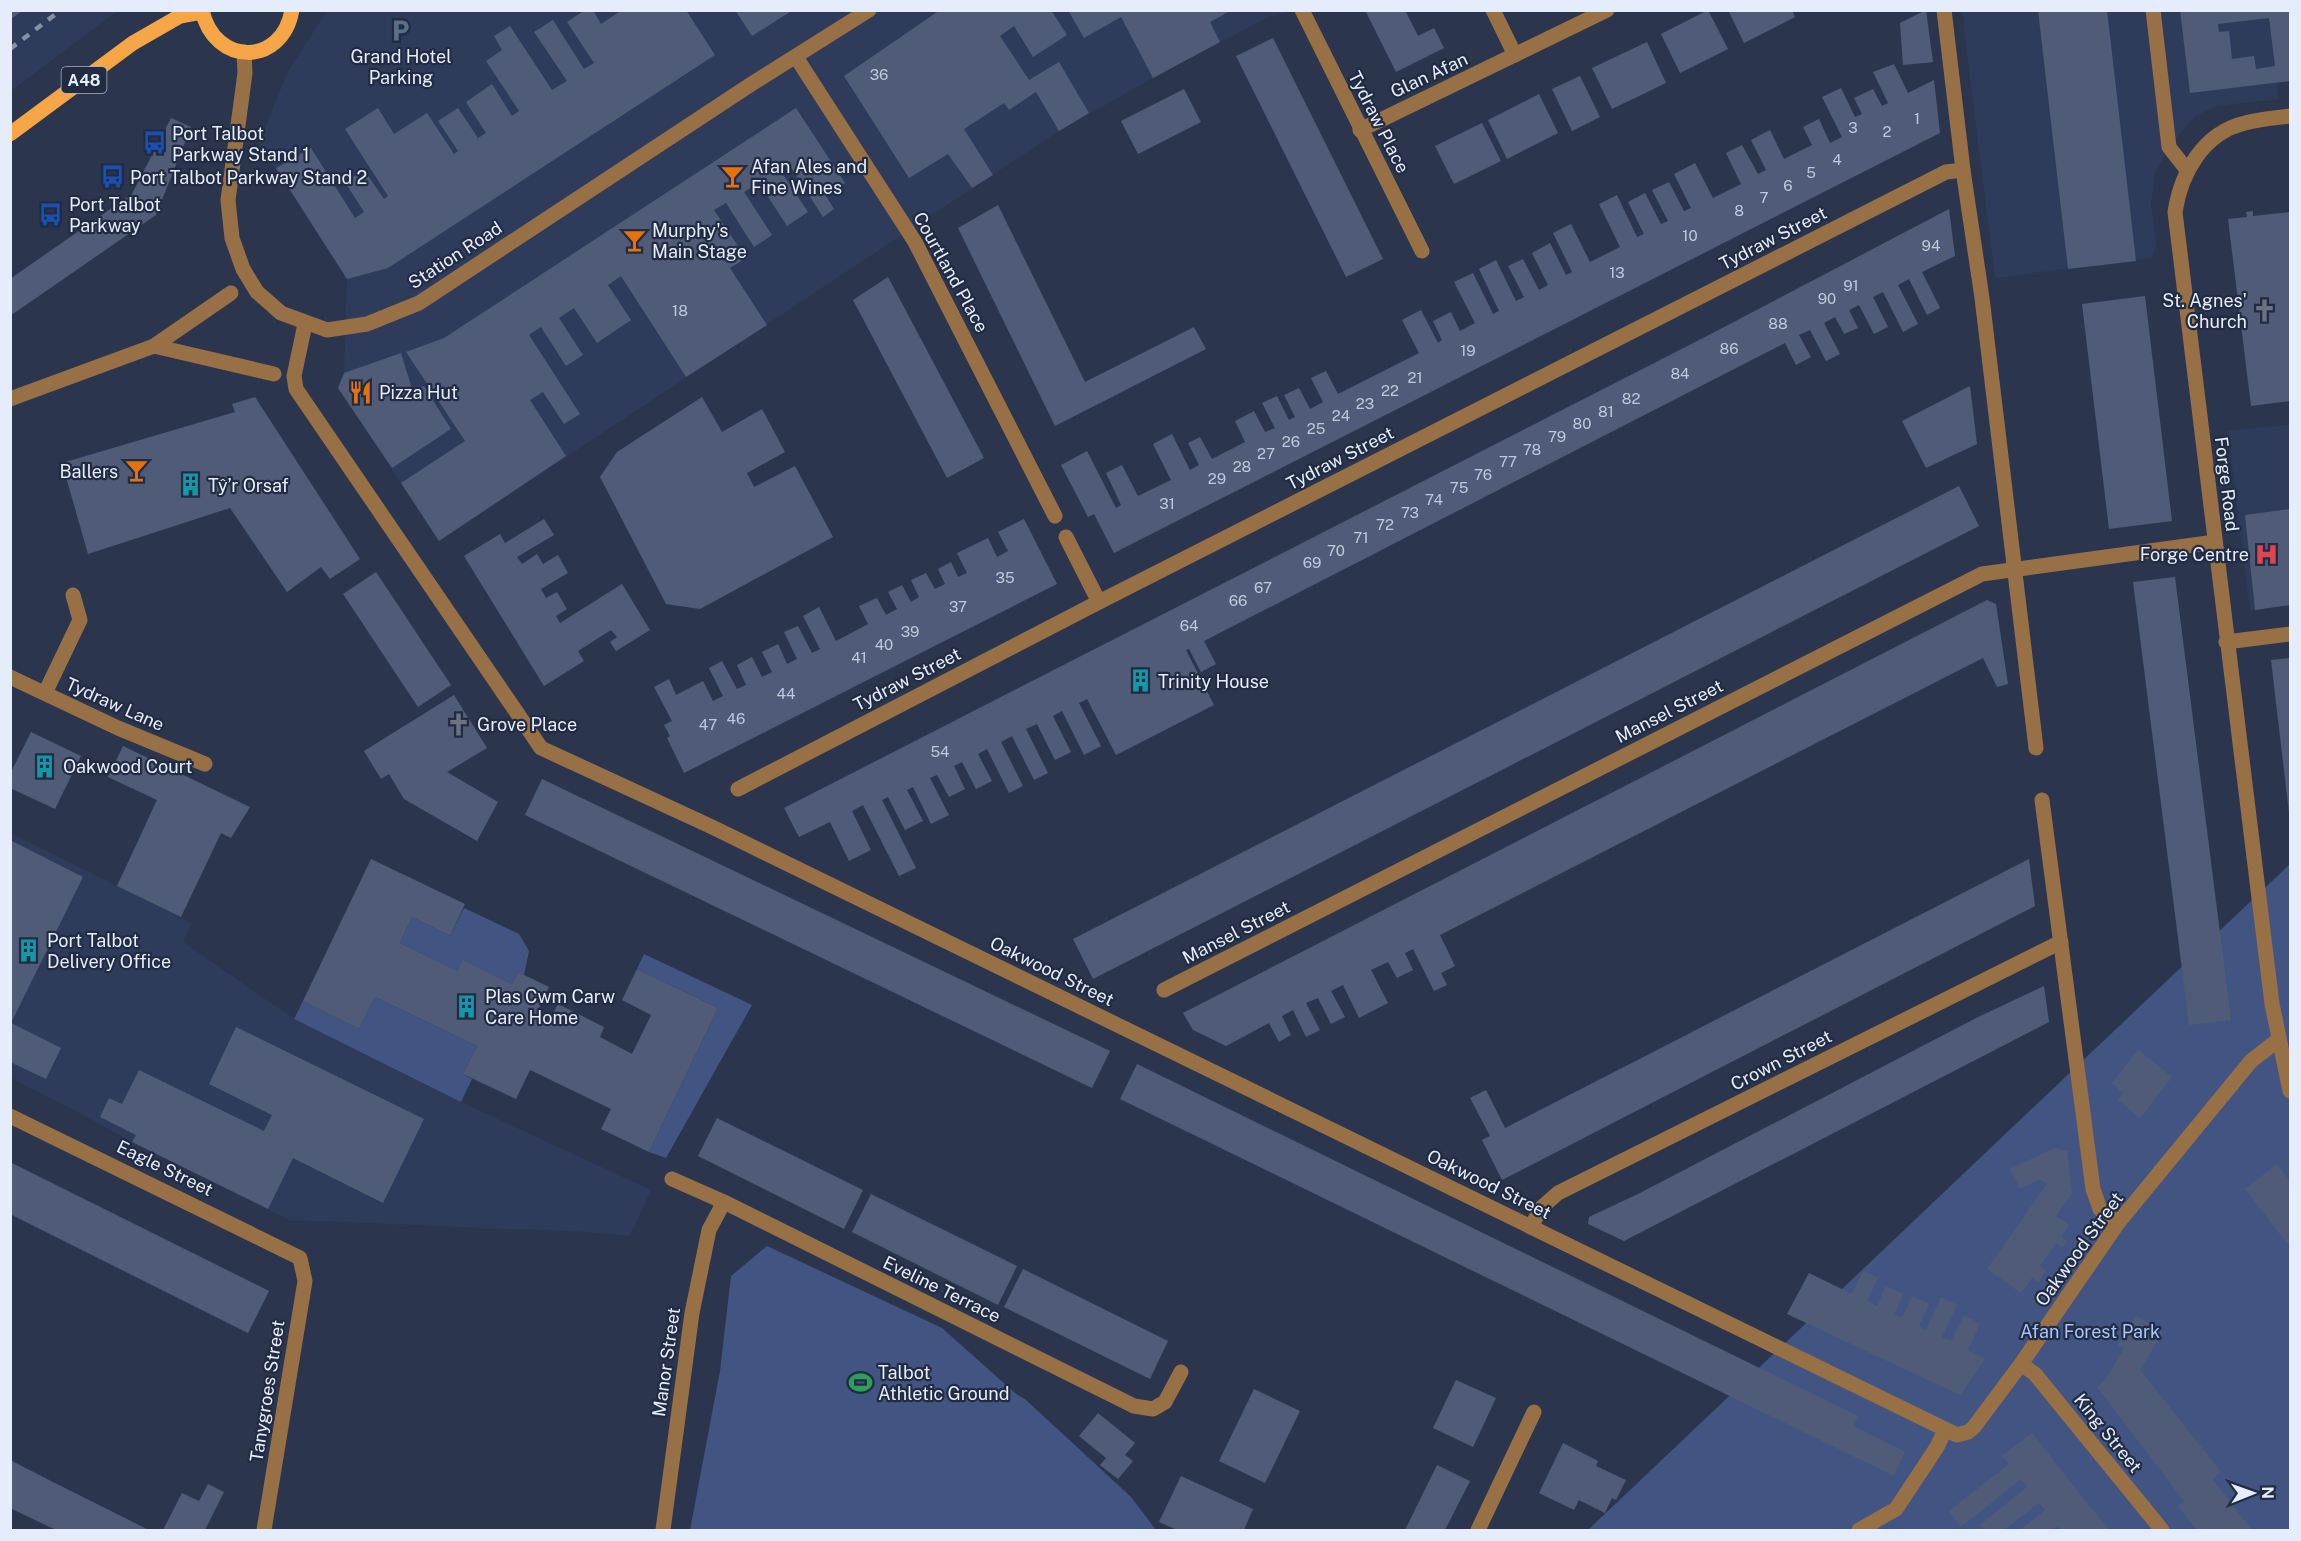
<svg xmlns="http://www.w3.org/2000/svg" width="2301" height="1541" font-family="'Public Sans',sans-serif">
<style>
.built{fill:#2e3b5a}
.green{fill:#425582}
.building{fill:#505c77;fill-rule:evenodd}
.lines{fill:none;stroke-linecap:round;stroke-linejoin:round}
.minor{stroke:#977046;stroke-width:15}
.major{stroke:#f6a646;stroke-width:15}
.rail{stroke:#8790a4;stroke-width:4.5;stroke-dasharray:8 8;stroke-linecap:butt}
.labels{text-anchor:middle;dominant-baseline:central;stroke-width:4.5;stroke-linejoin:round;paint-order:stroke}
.number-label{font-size:15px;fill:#c0c8db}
.shield{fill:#212c43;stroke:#aab2c4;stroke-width:1.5}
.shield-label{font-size:16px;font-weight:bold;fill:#e5ecfc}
.poi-label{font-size:18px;fill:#e5ecfc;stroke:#212c43;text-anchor:start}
.street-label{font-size:18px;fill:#e5ecfc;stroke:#212c43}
.park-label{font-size:18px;fill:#aac3fb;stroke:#212c43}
</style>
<rect width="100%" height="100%" fill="#2b364e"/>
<g class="built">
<path d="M11 11H117L11 91Z"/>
<path d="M327 11H1291L1272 15 1153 78 1059 131 439 541 338 388 344 373 347 279 259 144 287 73Z"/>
<path d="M1962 11H2290V81L2277 83 2278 99 2217 106 2195 116 2169 147 2155 173 2151 203 2156 246 2152 258 1995 278Z"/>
<path d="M2290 424V605L2250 610 2228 431Z"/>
<path d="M10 833 192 923 183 942 294 1019 461 1102 651 1190 630 1236 586 1232 289 1220 132 1142 74 1110 11 1078Z"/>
</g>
<g class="green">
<path d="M2290 864V1530H1588Z"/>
<path d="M464 908 519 934 529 951 524 975 518 972 512 984 462 961 458 971 400 943 412 917 450 936Z"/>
<path d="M644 954 752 1005 666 1158 649 1152 718 1008 637 969Z"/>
<path d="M375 997 477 1046 463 1074 472 1079 461 1102 294 1019 303 1001 359 1029Z"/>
<path d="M767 1246 942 1328 1015 1393 1026 1400 1131 1497 1156 1530H690L720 1371 731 1276Z"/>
</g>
<g class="building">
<path d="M10 10H23L10 20Z"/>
<path d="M585 10H593L601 24 622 10H686L715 55 388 268 347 279 276 168 311 148 355 218 364 212 345 182 364 170 384 199 388 196 345 129 378 108 394 134 427 113 454 154 458 151 438 121 458 108 478 138 486 133 466 102 492 84 512 116 519 111 486 61 502 50 494 36 510 26 552 90 567 81 534 32 553 20 584 69 594 63 567 22Z"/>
<path d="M735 10H793L752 36Z"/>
<path d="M940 10H1051L1067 35 1033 57 1014 26 1000 36 1029 80 1059 62 1089 113 1059 131 1036 92 1009 110 1004 103 964 129 993 175 972 188 948 154 909 178 844 76Z"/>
<path d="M1068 10H1232L1210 22 1220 42 1153 78 1121 17 1084 38Z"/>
<path d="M1365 10H1405L1418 36 1434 28 1444 48 1396 72Z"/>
<path d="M1708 10 1728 49 1680 73 1661 34Z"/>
<path d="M1728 10H1792L1795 17 1744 43Z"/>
<path d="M1926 10 1933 62 1903 65 1900 23Z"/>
<path d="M2038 10H2107L2136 261 2068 269Z"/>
<path d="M2180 10H2290V81L2190 93ZM2269 18 2275 66 2256 69 2254 56 2232 59 2229 31 2219 32 2218 24Z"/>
<path d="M1273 38 1383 259 1346 277 1236 56Z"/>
<path d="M1647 42 1666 83 1612 109 1592 68Z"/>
<path d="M1894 64 1908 93 1934 80 1940 133 1114 553 1094 514 1088 517 1061 465 1087 451 1116 508 1121 505 1106 473 1122 465 1138 496 1171 480 1153 444 1172 434 1190 470 1199 465 1188 443 1200 437 1212 459 1245 442 1235 421 1254 411 1265 432 1275 428 1262 403 1277 396 1289 420 1295 417 1284 395 1299 388 1310 409 1323 402 1311 378 1326 371 1338 394 1419 353 1402 320 1421 310 1438 343 1442 340 1433 321 1451 312 1460 331 1475 323 1454 282 1473 273 1493 314 1499 311 1479 269 1496 260 1516 301 1524 297 1508 266 1523 259 1539 290 1548 285 1532 253 1550 243 1566 275 1572 272 1553 233 1571 224 1590 262 1620 247 1599 204 1617 195 1637 237 1644 234 1628 202 1645 193 1661 224 1668 221 1652 190 1669 182 1684 211 1691 208 1674 174 1695 163 1713 198 1741 184 1726 153 1742 145 1758 174 1766 170 1751 140 1770 130 1784 159 1812 145 1803 127 1819 119 1830 143 1842 137 1822 97 1841 88 1855 117 1862 114 1854 98 1873 89 1882 106 1888 103 1873 72Z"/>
<path d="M1580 76 1600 117 1572 131 1552 89Z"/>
<path d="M1184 89 1201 122 1138 154 1121 121Z"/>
<path d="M1539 94 1558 133 1507 159 1488 120Z"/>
<path d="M796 108 845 183 826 196 834 209 823 217 787 161 778 167 808 212 787 226 759 183 744 192 772 235 754 247 726 203 714 210 746 258 730 268 767 325 686 377 621 276 608 285 631 320 597 343 574 308 559 318 583 355 566 366 541 327 529 335 580 414 564 424 543 392 530 400 566 456 439 541 401 483 465 441 406 352 444 338Z"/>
<path d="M171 118 191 127 156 215 10 316V279L132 194Z"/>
<path d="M1482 123 1501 161 1454 184 1435 146Z"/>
<path d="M998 205 1085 382 1194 327 1206 349 1055 426 958 228Z"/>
<path d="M1949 209 1955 256 1922 272 1940 308 1927 315 1909 279 1898 285 1918 324 1903 332 1883 292 1873 297 1888 327 1874 334 1859 305 1849 310 1858 328 1844 334 1835 317 1824 323 1840 354 1826 361 1810 330 1799 335 1811 357 1796 365 1785 343 1204 641 1216 664 1201 672 1189 649 1186 650 1214 705 1116 755 1087 699 1079 703 1101 746 1084 755 1062 711 1053 716 1071 752 1055 760 1037 724 1026 729 1048 773 1034 780 1012 736 1001 742 1023 786 1009 793 987 749 978 754 992 781 976 789 962 762 954 766 965 789 949 797 937 775 930 778 949 815 931 824 913 787 907 790 923 821 905 830 888 797 882 800 916 868 899 876 863 805 852 811 871 850 849 861 830 822 799 837 784 808 1707 336Z"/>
<path d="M2253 211V216L2290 212V401L2251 406 2228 219 2247 217 2246 212Z"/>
<path d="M888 277 984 458 947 478 853 300Z"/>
<path d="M2145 296 2172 521 2109 529 2082 304Z"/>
<path d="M401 353 413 392 424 386 451 429 392 468 338 388 344 373Z"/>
<path d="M1970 386 1977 444 1926 468 1902 421Z"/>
<path d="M255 397 360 559 330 579 321 567 287 592 230 508 88 554 62 463 235 412 232 404Z"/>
<path d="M702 397 722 432 762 409 785 452 747 473 754 487 795 466 833 537 700 609 666 604 600 477 617 452Z"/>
<path d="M1959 486 1979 526 1093 979 1073 939Z"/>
<path d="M2290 509V605L2255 610 2245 515Z"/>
<path d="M544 519 554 535 517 557 522 564 537 554 543 564 558 555 568 573 541 589 546 598 557 592 567 609 556 616 560 623 622 584 650 630 616 651 610 642 617 637 611 630 578 651 584 661 544 686 464 556 500 534 505 543Z"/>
<path d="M1024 519 1057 584 684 773 667 738 670 736 664 725 672 721 654 687 669 679 676 695 703 681 713 701 723 696 709 668 722 661 737 689 746 685 737 665 752 657 762 677 772 672 762 652 778 644 787 664 797 659 784 632 798 626 812 653 820 649 803 616 819 607 836 641 868 624 859 606 877 598 886 615 897 609 888 592 902 585 911 602 919 597 911 580 926 573 935 589 945 584 938 569 951 562 958 577 967 573 957 553 988 538 997 557 1008 551 998 532Z"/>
<path d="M376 572 451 685 418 707 343 594Z"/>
<path d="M2175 577 2231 1020 2189 1025 2133 582Z"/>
<path d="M1987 600 1996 604 2008 684 1997 687 1983 658 1440 935 1455 966 1441 973 1447 985 1434 991 1413 949 1405 953 1413 970 1397 978 1388 962 1371 970 1388 1003 1359 1018 1343 985 1331 991 1345 1017 1331 1024 1318 998 1306 1003 1320 1030 1306 1037 1293 1010 1282 1016 1291 1035 1279 1042 1269 1023 1226 1046 1193 1030 1183 1013Z"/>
<path d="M2290 658V813H2289L2271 660Z"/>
<path d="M454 695 487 748 447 772 498 802 477 841 404 799 389 774 381 779 364 751Z"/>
<path d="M31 732 81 756 55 809 10 788V774Z"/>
<path d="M123 746 250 807 231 838 221 833 181 917 117 886 157 800 108 777Z"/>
<path d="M542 779 1110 1051 1092 1088 525 815Z"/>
<path d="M10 840 83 877 11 1023 61 1048 46 1079 10 1062Z"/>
<path d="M371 859 465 904 450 936 412 917 400 943 458 971 462 960 512 984 518 972 549 987 538 1010 551 1017 558 1004 604 1027 600 1037 632 1054 651 1015 622 1000 637 969 718 1008 649 1152 601 1129 611 1109 530 1070 516 1099 463 1074 477 1046 375 997 359 1029 303 1001Z"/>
<path d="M2029 859 2035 906 1502 1180 1482 1140 1490 1136 1470 1098 1486 1090 1505 1128Z"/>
<path d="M2044 986 2049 1022 1624 1241 1588 1224 1589 1217 1640 1193 1978 1017Z"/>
<path d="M236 1027 424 1119 383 1203 293 1158 268 1209 132 1142 136 1135 100 1117 109 1098 122 1104 139 1070 264 1131 272 1115 209 1084Z"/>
<path d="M2138 1050 2172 1077 2140 1118 2118 1100 2123 1093 2112 1083Z"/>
<path d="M1137 1064 1858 1416 1853 1426 1905 1452 1894 1476 1120 1099Z"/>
<path d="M717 1118 863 1190 844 1229 698 1156Z"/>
<path d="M2055 1148 2067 1151 2072 1193 2056 1216 2069 1225 2061 1237 2067 1242 2062 1248 2056 1243 2040 1266 2046 1271 2038 1282 2032 1278 2021 1293 1987 1269 2047 1184 2039 1179 2020 1189 2010 1169Z"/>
<path d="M10 1162 269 1291 248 1333 10 1214Z"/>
<path d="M2277 1164 2290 1181V1247L2245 1189Z"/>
<path d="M871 1194 1017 1266 998 1305 852 1232Z"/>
<path d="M1023 1269 1168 1341 1150 1379 1004 1307Z"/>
<path d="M1863 1271 1878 1278 1867 1301 1877 1306 1886 1286 1903 1294 1894 1314 1902 1318 1912 1296 1929 1304 1919 1326 1926 1330 1941 1297 1957 1305 1942 1337 1951 1341 1964 1315 1980 1324 1968 1350 1985 1359 1960 1395 1787 1314 1809 1273 1852 1294Z"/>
<path d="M2136 1316 2163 1332 2140 1370 2221 1472 2212 1479 2252 1530H2197L2178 1506 2184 1501 2097 1387 2106 1379 2124 1348 2118 1345Z"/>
<path d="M1456 1380 1496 1398 1473 1447 1433 1428Z"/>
<path d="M1254 1389 1300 1411 1265 1483 1219 1461Z"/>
<path d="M1098 1413 1135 1443 1125 1455 1133 1461 1118 1479 1100 1465 1106 1458 1079 1436Z"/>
<path d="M2032 1433 2087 1503 2110 1530H2061L2058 1526 2052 1530H2020L2045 1510 2039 1503 2004 1530H1985L1980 1525 2027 1487 2021 1479 1961 1527 1949 1511 2009 1464 2002 1456Z"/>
<path d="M1563 1443 1598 1461 1596 1466 1626 1480 1616 1500 1612 1498 1605 1513 1579 1500 1574 1510 1539 1493Z"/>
<path d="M10 1460 53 1482 149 1530H56L10 1508Z"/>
<path d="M1437 1465 1470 1481 1445 1530H1405Z"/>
<path d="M1181 1476 1253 1509 1244 1530H1177L1159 1522Z"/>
<path d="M208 1484 224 1492 205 1530H163L182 1493 199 1501Z"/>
</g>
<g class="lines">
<g class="minor">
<path d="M1302 10 1422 251"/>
<path d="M1493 10 1515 55"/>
<path d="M1944 10 1963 170 1982 298 2036 748"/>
<path d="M2153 10 2169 147 2187 170"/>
<path d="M244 52 245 73 228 200 232 238 243 269 257 292 281 313 327 330 367 324 419 303 753 83 869 10"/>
<path d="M796 57 915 242 1055 516"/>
<path d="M2290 116C2275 118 2260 119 2245 123 2203 133 2181 173 2175 212L2272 1004 2290 1091"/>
<path d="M1360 130 1607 10"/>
<path d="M305 324 294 376 296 389 541 748 710 826 1957 1435 1968 1432 1974 1427 2021 1364 2118 1223 2251 1061 2278 1040"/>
<path d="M154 346 231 293"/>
<path d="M10 399 154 346 274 374"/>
<path d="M1066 537 1099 602"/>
<path d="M2226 642 2290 634"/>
<path d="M10 677 118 728 205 764"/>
<path d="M45 693 80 620 73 595"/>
<path d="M738 789 1099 602 1946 172 1963 170"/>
<path d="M2042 800 2093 1189 2100 1209 2118 1223"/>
<path d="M1164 990 1982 574 2215 542"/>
<path d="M10 1116 300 1258 305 1281 264 1530"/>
<path d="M672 1179 724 1202 1134 1406 1153 1409 1165 1402 1181 1372"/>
<path d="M1531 1227 1541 1208 1558 1193 2061 942"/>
<path d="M2021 1364 2035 1374 2162 1530"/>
<path d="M663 1530 692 1313 709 1230 724 1202"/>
<path d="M1478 1530 1534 1412"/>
<path d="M1859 1530 1896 1509 1937 1447 1945 1430"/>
</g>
<g class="major">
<path d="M202 10C214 66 282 67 292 10"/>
<path d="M10 134 133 43 180 16 202 12"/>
</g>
<path class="rail" d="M10 49 61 10"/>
</g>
<defs>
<symbol id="parking-bare" viewBox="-9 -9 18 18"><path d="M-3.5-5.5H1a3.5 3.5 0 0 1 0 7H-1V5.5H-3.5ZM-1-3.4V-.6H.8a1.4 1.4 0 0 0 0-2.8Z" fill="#5c6f8a" stroke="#212c43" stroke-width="2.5" paint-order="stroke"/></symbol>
<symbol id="bus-bare" viewBox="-9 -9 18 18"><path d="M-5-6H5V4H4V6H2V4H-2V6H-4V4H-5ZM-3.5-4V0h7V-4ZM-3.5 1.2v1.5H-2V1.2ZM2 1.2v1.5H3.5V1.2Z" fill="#1a4fb4" stroke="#212c43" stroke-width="2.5" paint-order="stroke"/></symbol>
<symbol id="bar-bare" viewBox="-9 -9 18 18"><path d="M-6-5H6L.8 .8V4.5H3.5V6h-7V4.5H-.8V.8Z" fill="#e8710a" stroke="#212c43" stroke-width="2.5" paint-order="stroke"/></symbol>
<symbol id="church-bare" viewBox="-9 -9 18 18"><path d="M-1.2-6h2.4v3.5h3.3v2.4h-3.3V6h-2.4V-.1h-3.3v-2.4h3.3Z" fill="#6b7280" stroke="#212c43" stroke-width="2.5" paint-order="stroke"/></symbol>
<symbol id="restaurant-bare" viewBox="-9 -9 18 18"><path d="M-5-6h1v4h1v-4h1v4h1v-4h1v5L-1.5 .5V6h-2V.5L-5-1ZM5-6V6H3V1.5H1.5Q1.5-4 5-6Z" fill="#e8710a" stroke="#212c43" stroke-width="2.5" paint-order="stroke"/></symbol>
<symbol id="building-bare" viewBox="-9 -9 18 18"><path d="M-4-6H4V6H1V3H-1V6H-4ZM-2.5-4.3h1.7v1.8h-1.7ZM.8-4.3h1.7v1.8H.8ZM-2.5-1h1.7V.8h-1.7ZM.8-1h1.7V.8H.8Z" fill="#0f9aa8" stroke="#212c43" stroke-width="2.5" paint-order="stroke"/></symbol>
<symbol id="hospital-bare" viewBox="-9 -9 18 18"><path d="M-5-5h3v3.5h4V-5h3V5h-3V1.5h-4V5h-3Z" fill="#e0444e" stroke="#212c43" stroke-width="2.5" paint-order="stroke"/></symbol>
<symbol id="stadium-bare" viewBox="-9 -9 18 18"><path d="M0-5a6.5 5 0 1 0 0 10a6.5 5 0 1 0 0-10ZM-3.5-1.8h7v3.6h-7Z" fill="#2e9e5b" stroke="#212c43" stroke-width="2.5" paint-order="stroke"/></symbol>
</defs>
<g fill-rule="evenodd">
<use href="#parking-bare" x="384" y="14" width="33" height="33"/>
<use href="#bus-bare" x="138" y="126" width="33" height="33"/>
<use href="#bar-bare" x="716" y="160" width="33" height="33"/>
<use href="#bus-bare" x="96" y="160" width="33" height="33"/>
<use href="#bus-bare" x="34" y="198" width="33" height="33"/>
<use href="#bar-bare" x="618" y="224" width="33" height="33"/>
<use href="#church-bare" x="2248" y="294" width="33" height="33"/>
<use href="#restaurant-bare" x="344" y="376" width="33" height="33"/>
<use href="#bar-bare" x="120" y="454" width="33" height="33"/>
<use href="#building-bare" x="174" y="468" width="33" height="33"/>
<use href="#hospital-bare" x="2250" y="538" width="33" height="33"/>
<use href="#building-bare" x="1124" y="664" width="33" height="33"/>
<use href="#church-bare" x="442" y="708" width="33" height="33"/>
<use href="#building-bare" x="28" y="750" width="33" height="33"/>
<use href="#building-bare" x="12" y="934" width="33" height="33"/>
<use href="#building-bare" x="450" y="990" width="33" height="33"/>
<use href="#stadium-bare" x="844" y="1366" width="33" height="33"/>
</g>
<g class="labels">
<g class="number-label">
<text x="879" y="74">36</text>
<text x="1917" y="118">1</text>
<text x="1853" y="127">3</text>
<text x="1887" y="131">2</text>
<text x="1837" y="159">4</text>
<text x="1811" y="172">5</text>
<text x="1788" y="185">6</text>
<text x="1764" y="197">7</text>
<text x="1739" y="210">8</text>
<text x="1690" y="235">10</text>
<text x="1931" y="245">94</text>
<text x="1617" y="272">13</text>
<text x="1851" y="285">91</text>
<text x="1827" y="298">90</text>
<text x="680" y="310">18</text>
<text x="1778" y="323">88</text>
<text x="1729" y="348">86</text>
<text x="1468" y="350">19</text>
<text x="1680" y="373">84</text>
<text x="1415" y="377">21</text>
<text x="1390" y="390">22</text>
<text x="1631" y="398">82</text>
<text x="1365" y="403">23</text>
<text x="1606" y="411">81</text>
<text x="1341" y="415">24</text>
<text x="1582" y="423">80</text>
<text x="1316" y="428">25</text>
<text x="1557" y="436">79</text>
<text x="1291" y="441">26</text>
<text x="1532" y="449">78</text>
<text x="1266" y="453">27</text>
<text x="1508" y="461">77</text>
<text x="1242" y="466">28</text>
<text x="1483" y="474">76</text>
<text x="1217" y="478">29</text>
<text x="1459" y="487">75</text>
<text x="1434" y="499">74</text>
<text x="1167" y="503">31</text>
<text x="1410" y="512">73</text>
<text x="1385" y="524">72</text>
<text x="1361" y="537">71</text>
<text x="1336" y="550">70</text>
<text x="1312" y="562">69</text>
<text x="1005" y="577">35</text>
<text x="1263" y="587">67</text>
<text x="1238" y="600">66</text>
<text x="958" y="606">37</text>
<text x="1189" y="625">64</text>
<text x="910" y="631">39</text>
<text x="884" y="644">40</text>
<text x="859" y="657">41</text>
<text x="786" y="693">44</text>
<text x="736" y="718">46</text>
<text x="708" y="724">47</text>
<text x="940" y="751">54</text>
</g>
<rect class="shield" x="61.5" y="67" width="45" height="26" rx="4.5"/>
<g class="shield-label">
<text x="84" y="80">A48</text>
</g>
<g class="poi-label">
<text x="401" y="56" text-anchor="middle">Grand Hotel<tspan x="401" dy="21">Parking</tspan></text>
<text x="172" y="133">Port Talbot<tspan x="172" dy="21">Parkway Stand 1</tspan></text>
<text x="751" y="166">Afan Ales and<tspan x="751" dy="21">Fine Wines</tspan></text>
<text x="130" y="177">Port Talbot Parkway Stand 2</text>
<text x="69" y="204">Port Talbot<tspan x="69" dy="21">Parkway</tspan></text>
<text x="652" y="230">Murphy's<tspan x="652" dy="21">Main Stage</tspan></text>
<text x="2247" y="300" text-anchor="end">St. Agnes'<tspan x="2247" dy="21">Church</tspan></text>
<text x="379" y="392">Pizza Hut</text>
<text x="118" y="471" text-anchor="end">Ballers</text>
<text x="208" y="485">Tŷ’r Orsaf</text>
<text x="2249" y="554" text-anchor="end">Forge Centre</text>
<text x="1158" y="681">Trinity House</text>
<text x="477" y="724">Grove Place</text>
<text x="63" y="766">Oakwood Court</text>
<text x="47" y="940">Port Talbot<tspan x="47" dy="21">Delivery Office</tspan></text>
<text x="485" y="996">Plas Cwm Carw<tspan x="485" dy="21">Care Home</tspan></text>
<text x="878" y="1372">Talbot<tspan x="878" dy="21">Athletic Ground</tspan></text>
</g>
<g class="street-label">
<text transform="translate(1429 75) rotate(-25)">Glan Afan</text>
<text transform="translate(1379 122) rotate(63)">Tydraw Place</text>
<text transform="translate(1773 238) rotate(-27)">Tydraw Street</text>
<text transform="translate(455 255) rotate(-33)">Station Road</text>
<text transform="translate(951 272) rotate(61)">Courtland Place</text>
<text transform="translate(1340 458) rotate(-27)">Tydraw Street</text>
<text transform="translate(2227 484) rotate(83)">Forge Road</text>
<text transform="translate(907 679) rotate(-27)">Tydraw Street</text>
<text transform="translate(115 704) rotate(24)">Tydraw Lane</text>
<text transform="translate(1669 711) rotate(-27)">Mansel Street</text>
<text transform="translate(1236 932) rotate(-27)">Mansel Street</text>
<text transform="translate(1052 971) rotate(26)">Oakwood Street</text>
<text transform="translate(1781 1060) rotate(-27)">Crown Street</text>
<text transform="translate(165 1168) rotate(26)">Eagle Street</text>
<text transform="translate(1489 1184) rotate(26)">Oakwood Street</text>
<text transform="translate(2079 1249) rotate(-54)">Oakwood Street</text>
<text transform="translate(942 1289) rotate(26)">Eveline Terrace</text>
<text transform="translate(666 1362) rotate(-82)">Manor Street</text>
<text transform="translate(267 1391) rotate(-81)">Tanygroes Street</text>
<text transform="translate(2108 1433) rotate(51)">King Street</text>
</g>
<g class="park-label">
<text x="2090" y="1331">Afan Forest Park</text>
</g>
</g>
<rect width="2301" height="1541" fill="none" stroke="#e5ecfc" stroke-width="24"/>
<g transform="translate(2253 1493) rotate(89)" stroke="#212c43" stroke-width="4.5" paint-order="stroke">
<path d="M0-4.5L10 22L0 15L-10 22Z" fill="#e5ecfc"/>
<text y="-9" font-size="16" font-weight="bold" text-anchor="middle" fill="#e5ecfc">N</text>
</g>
</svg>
